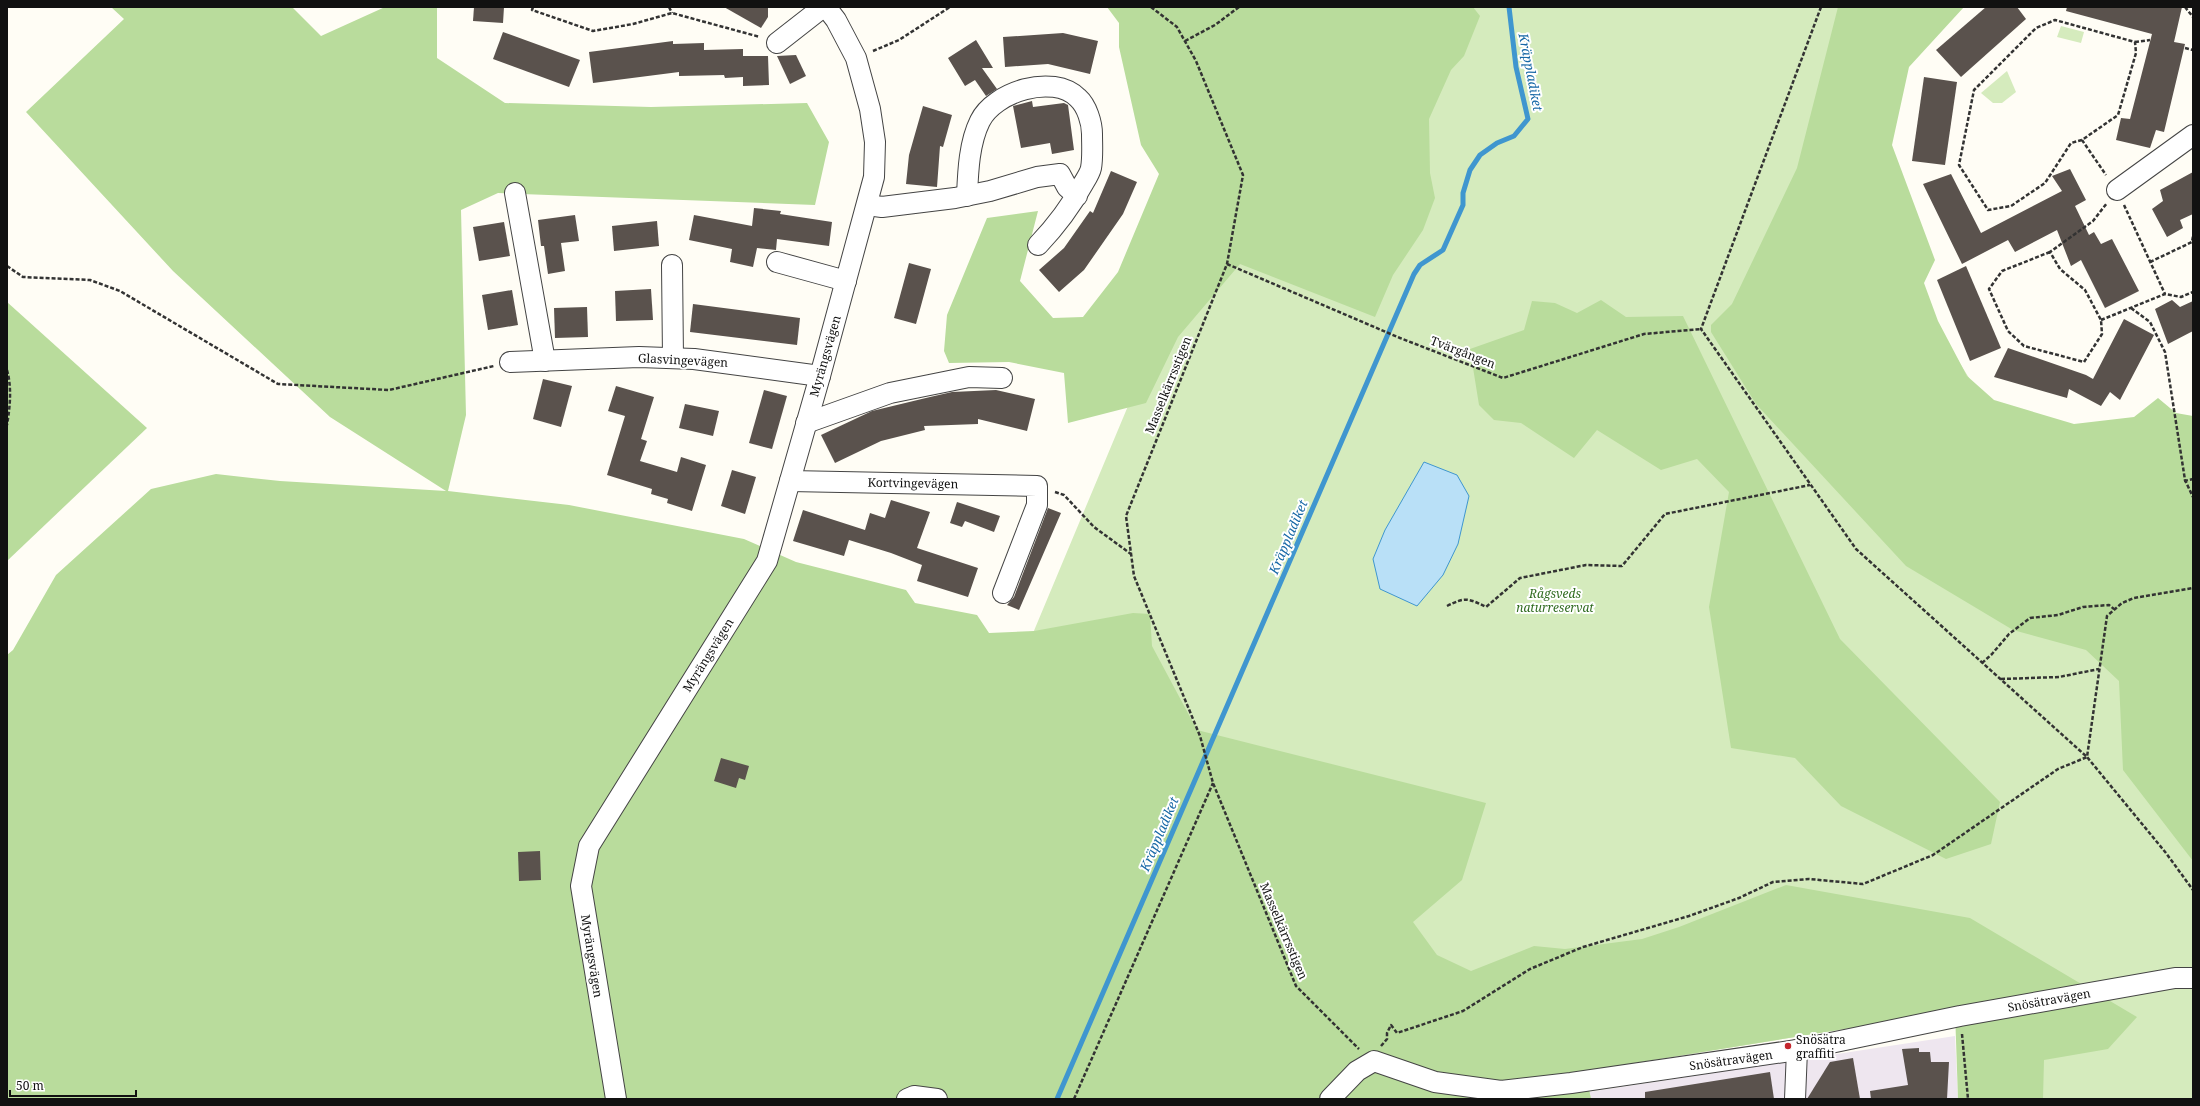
<svg xmlns="http://www.w3.org/2000/svg" width="2200" height="1106" font-family="'Noto Serif',serif">
<style>
.industrial{fill:#eee6ef}
.green{fill:#d5ebbd}
.forest{fill:#b9dc9c}
.water{fill:#b9e0f7;stroke:#3f96cf}
.lines{fill:none;stroke-linecap:round;stroke-linejoin:round}
.stream{stroke:#3f96cf;stroke-width:5}
.building{fill:#5a524d}
.minor-casing{stroke:#444;stroke-width:22}
.path{stroke:#333;stroke-width:2.5;stroke-dasharray:4 2;stroke-linecap:butt}
.minor{stroke:#fff;stroke-width:20}
.poi-dot{fill:#c4262e;stroke:#fff;stroke-width:1.5}
.labels{text-anchor:middle;dominant-baseline:central;stroke-width:4;stroke-linejoin:round;paint-order:stroke}
.street-label{font-size:12px;fill:#111;stroke:#fff}
.park-label{font-size:12px;font-style:italic;fill:#2f6b1f;stroke:#fff}
.poi-label{font-size:12px;fill:#111;stroke:#fff;text-anchor:start}
.water-label{font-size:13px;font-style:italic;fill:#1768a6;stroke:#fff}
</style>
<rect width="100%" height="100%" fill="#fffdf5"/>
<path class="industrial" d="M1955 1036 1958 1099H1591L1589 1092Z"/>
<g class="green">
<path d="M1295 7H1946L1901 50 1885 173 1918 296 1989 410 2193 486V1099H1962L1955 1011 1585 1071 1591 1099H838Z"/>
<path d="M2061 26 2084 32 2081 43 2057 37Z"/>
<path d="M2007 71 2016 92 2002 103H1993L1981 93Z"/>
</g>
<g class="forest">
<path d="M111 7H292L321 36 385 7H437V58L505 103 651 107 807 103 829 142 815 205 498 193 461 210 466 415 448 491 569 505 744 539 796 562 906 590 915 603 977 615 989 633 1034 631 1133 613 1150 614 1152 646 1197 730 1486 803 1462 880 1413 922 1437 955 1471 971 1534 946 1565 949 1642 939 1679 927 1786 885 1970 918 2137 1017 2108 1049 2044 1060 2043 1099H1958L1955 1011 1585 1071 1591 1099H7V655L13 650 56 575 151 489 216 474 280 481 446 491 330 417 173 271 26 112 124 19Z"/>
<path d="M1107 7H1473L1480 16 1464 56 1451 70 1429 119 1430 173 1435 198 1423 230 1393 275 1375 317 1240 264 1178 337 1146 403 1068 423 1064 373 1009 362 949 363 944 351 947 315 987 218 1038 211 1020 281 1053 318 1083 317 1118 272 1159 174 1141 145 1119 47V23Z"/>
<path d="M1838 7H1964L1909 67 1892 145 1935 260 1924 283 1938 321 1967 376 1994 400 2074 424 2134 417 2158 398 2176 413 2193 416V861L2123 770 2119 681 2086 650 2013 630 1906 566 1756 404 1711 332V325L1732 304 1797 168Z"/>
<path d="M1601 300 1626 317 1683 316 1840 639 2000 802 1991 844 1946 859 1841 806 1795 758 1731 748 1709 607 1729 492 1697 459 1661 470 1597 430 1574 458 1521 423 1494 420 1479 405 1470 349 1524 330 1532 301 1555 303 1577 313Z"/>
<path d="M7 302 147 428 7 561Z"/>
</g>
<path class="water" d="M1424 462 1457 475 1469 496 1458 544 1443 575 1417 606 1380 589 1373 559 1385 530Z"/>
<g class="lines">
<path class="stream" d="M1057 1099 1414 274 1420 265 1443 250 1463 205V193L1470 170 1480 155 1497 143 1514 136 1528 119 1516 67 1509 7"/>
</g>
<g class="building">
<path d="M474 7H504L503 23 473 21Z"/>
<path d="M724 7H768V17L761 28Z"/>
<path d="M1986 7H2017L2026 19 1961 77 1936 50Z"/>
<path d="M2067 7H2182L2174 42 2185 44 2164 132 2156 130 2150 148 2116 140 2121 118 2130 119 2152 34 2066 11Z"/>
<path d="M503 32 580 60 569 87 493 59Z"/>
<path d="M1063 33 1098 41 1090 74 1048 64 1005 67 1003 37Z"/>
<path d="M976 40 993 68H982L997 89 986 96 975 80 965 86 948 58Z"/>
<path d="M673 41V44L704 43V50L743 49V56H768L769 85 743 86V77L725 78 724 75 679 76V72L593 83 589 52Z"/>
<path d="M796 55 806 76 790 84 777 56Z"/>
<path d="M1924 77 1957 82 1945 165 1912 161Z"/>
<path d="M1032 101 1033 107 1064 103 1068 105 1074 150 1052 154 1050 143 1021 148 1013 106Z"/>
<path d="M923 106 952 115 943 147 940 146 937 187 906 184 909 155Z"/>
<path d="M2070 169 2086 200 2075 206 2089 235 2094 232 2101 244 2112 239 2139 291 2105 308 2081 260 2071 266 2057 230 2015 252 2008 240 1962 264 1923 184 1951 174 1981 233 2062 191 2052 176Z"/>
<path d="M1111 171 1137 182 1123 214 1084 270 1059 292 1039 270 1064 248 1090 211 1093 213Z"/>
<path d="M2193 172V214L2180 220 2183 228 2167 237 2152 209 2163 201 2160 190Z"/>
<path d="M754 208 781 211 780 214 832 222 829 246 777 239 776 250 757 248 753 267 730 262 732 249 689 240 694 215 752 226Z"/>
<path d="M575 215 579 241 561 243 565 271 548 274 544 246H541L538 220Z"/>
<path d="M657 221 659 246 614 251 612 226Z"/>
<path d="M504 222 510 256 479 261 473 227Z"/>
<path d="M909 263 931 269 916 324 894 318Z"/>
<path d="M1966 266 2001 348 1970 361 1937 280Z"/>
<path d="M651 289 653 320 616 321 615 291Z"/>
<path d="M512 290 518 325 488 330 482 295Z"/>
<path d="M2172 300 2180 307 2193 301V331L2168 344 2155 309Z"/>
<path d="M693 304 800 318 797 345 690 332Z"/>
<path d="M587 307 588 337 555 338 554 308Z"/>
<path d="M2124 319 2154 335 2120 400 2110 392 2101 406 2069 389 2067 398 1994 377 2008 348 2086 375 2093 379Z"/>
<path d="M543 379 572 386 561 427 533 419Z"/>
<path d="M616 386 654 397 641 439 647 441 640 461 677 472 681 457 706 465 692 511 667 503 668 499 651 494 652 489 607 475 625 416 608 411Z"/>
<path d="M764 390 787 396 772 449 749 443Z"/>
<path d="M996 390 1035 399 1027 431 978 419V424L924 426 925 430 881 441 835 463 821 435 872 411 930 397 952 392Z"/>
<path d="M685 404 719 411 713 436 679 428Z"/>
<path d="M732 470 756 477 745 514 721 506Z"/>
<path d="M891 500 930 512 917 548 978 568 968 597 917 581 922 565 891 553 849 540 844 556 793 541 803 510 865 530 870 513 885 518Z"/>
<path d="M957 502 1000 516 994 532 965 521 962 527 950 523Z"/>
<path d="M1048 508 1061 513 1019 610 1007 605 1014 597Z"/>
<path d="M721 758 749 766 745 780 739 778 736 788 714 781Z"/>
<path d="M540 851 541 880 519 881 518 852Z"/>
<path d="M1919 1048V1052H1930L1931 1062H1949L1947 1099H1871L1870 1091 1908 1085 1902 1049Z"/>
<path d="M1853 1058 1860 1099H1807L1830 1062Z"/>
<path d="M1770 1072 1774 1099H1645V1092Z"/>
</g>
<g class="lines">
<defs>
<g id="minor">
<path d="M777 43 823 7"/>
<path d="M2117 190 2193 135"/>
<path d="M515 193 545 361"/>
<path d="M967 196C968 172 969 143 980 121 994 92 1053 73 1078 98 1087 106 1092 123 1092 134 1092 145 1093 157 1091 168 1090 173 1086 179 1083 184 1070 208 1057 225 1038 245"/>
<path d="M867 205 882 207 955 198 990 191 1037 177 1060 174 1067 187 1077 196"/>
<path d="M777 262 846 281"/>
<path d="M672 265 673 358"/>
<path d="M510 362 639 357 694 359 820 376"/>
<path d="M806 423 890 393 969 377 1002 378"/>
<path d="M790 481 1037 486V505L1003 593"/>
<path d="M616 1099 581 886 589 846 767 561 820 376 874 177 875 142 870 109 856 58 836 20 826 7"/>
<path d="M907 1099 914 1096 937 1099"/>
<path d="M1330 1099 1357 1071 1374 1061 1435 1082 1501 1091 1571 1083 1797 1050 1960 1016 2175 978H2193"/>
<path d="M1795 1099 1797 1050"/>
</g>
</defs>
<use href="#minor" class="minor-casing"/>
<g class="path">
<path d="M533 7 532 10 593 31 633 24 672 13 760 37"/>
<path d="M669 7 672 13"/>
<path d="M1151 7 1177 27 1196 61 1243 175 1227 264 1126 516 1134 576 1200 736 1213 783 1296 986 1359 1049"/>
<path d="M1821 7 1701 329 1856 549 2087 757 2166 853 2193 890"/>
<path d="M2185 7 2193 17"/>
<path d="M1185 41 1215 25 1239 7"/>
<path d="M2135 42 2150 40"/>
<path d="M2185 48 2193 50"/>
<path d="M873 51 899 40 950 7"/>
<path d="M2082 140 2071 143 2045 183 2011 206 1988 210 1959 165 1974 90 2036 28 2055 20 2135 42 2136 53 2118 115 2082 140 2106 175"/>
<path d="M2124 205 2165 294"/>
<path d="M2050 252 2002 271 1989 289 2008 331 2024 346 2084 362 2102 334 2101 320 2085 290 2060 269 2050 252 2093 221 2107 203"/>
<path d="M2150 262 2192 242 2193 236"/>
<path d="M1227 264 1400 338 1503 378 1644 334 1701 329"/>
<path d="M7 266 23 277 90 280 120 291 278 384 389 390 494 366"/>
<path d="M2131 308 2150 322 2165 352 2185 480 2193 497"/>
<path d="M2101 320 2165 294 2181 297 2193 292"/>
<path d="M7 370C12 388 10 407 7 425"/>
<path d="M2184 481 2193 479"/>
<path d="M1055 492 1064 495 1094 527 1131 554"/>
<path d="M1447 606C1465 597 1468 598 1486 607L1520 578 1586 565 1622 566 1665 514 1810 485"/>
<path d="M1982 663 1992 654 2009 634 2030 618 2058 615 2083 607 2109 605 2114 609"/>
<path d="M2001 679 2059 677 2099 669"/>
<path d="M1962 1034 1968 1099"/>
<path d="M1381 1046 1387 1039V1033L1391 1025 1397 1033 1463 1011 1530 969 1583 947 1689 916 1739 898 1773 882 1809 879 1863 884 1933 855 2058 769 2087 757 2107 616 2122 603 2134 598 2193 588"/>
<path d="M1074 1099 1213 783"/>
</g>
<use href="#minor" class="minor"/>
</g>
<circle class="poi-dot" cx="1788" cy="1046" r="4"/>
<g class="labels">
<g class="street-label">
<text transform="translate(1463 352) rotate(21)">Tvärgången</text>
<text transform="translate(825 356) rotate(-74)">Myrängsvägen</text>
<text transform="translate(683 360) rotate(3)">Glasvingevägen</text>
<text transform="translate(1168 385) rotate(-68)">Masselkärrsstigen</text>
<text transform="translate(913 483) rotate(1)">Kortvingevägen</text>
<text transform="translate(708 655) rotate(-58)">Myrängsvägen</text>
<text transform="translate(1284 931) rotate(67)">Masselkärrsstigen</text>
<text transform="translate(592 956) rotate(81)">Myrängsvägen</text>
<text transform="translate(2049 1000) rotate(-10)">Snösätravägen</text>
<text transform="translate(1731 1060) rotate(-8)">Snösätravägen</text>
</g>
<g class="park-label">
<text x="1555" y="593">Rågsveds<tspan x="1555" dy="14">naturreservat</tspan></text>
</g>
<g class="poi-label">
<text x="1796" y="1039">Snösätra<tspan x="1796" dy="14">graffiti</tspan></text>
</g>
<g class="water-label">
<text transform="translate(1531 72) rotate(79)">Kräppladiket</text>
<text transform="translate(1288 537) rotate(-67)">Kräppladiket</text>
<text transform="translate(1159 834) rotate(-67)">Kräppladiket</text>
</g>
</g>
<rect width="2200" height="1106" fill="none" stroke="#111111" stroke-width="16"/>
<path d="M10 1090v6h126v-6" fill="none" stroke="#111111" stroke-width="2"/>
<text x="16" y="1090" font-size="12" fill="#111111" stroke="#ffffff" stroke-width="3" paint-order="stroke">50 m</text>
</svg>
